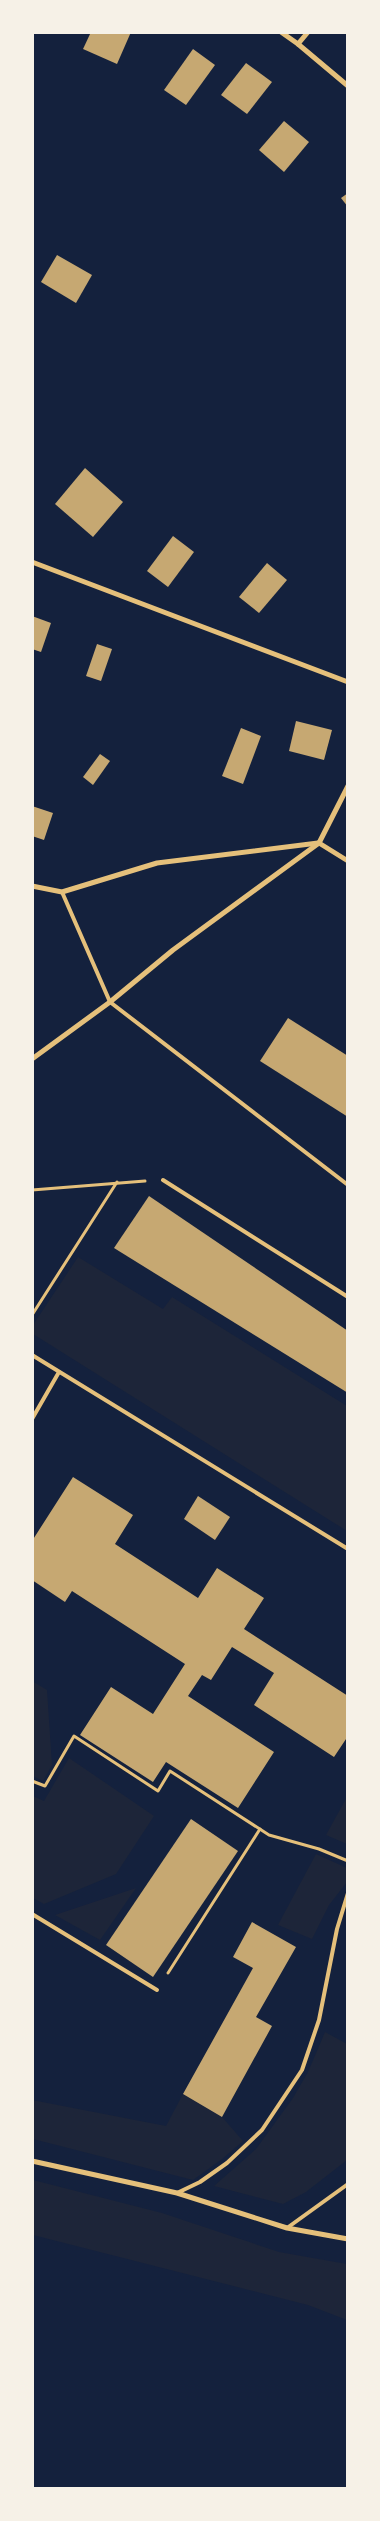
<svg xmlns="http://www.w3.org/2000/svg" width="380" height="2521" font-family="'PT Sans Narrow',sans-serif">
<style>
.green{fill:#1d2539}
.building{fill:#c6a872}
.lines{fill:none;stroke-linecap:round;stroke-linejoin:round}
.path{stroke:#e5c07b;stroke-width:3}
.service{stroke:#e5c07b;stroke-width:4}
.minor{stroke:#e5c07b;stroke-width:5}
</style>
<rect width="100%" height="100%" fill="#14213d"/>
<g class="green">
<path d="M78 1257 163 1309 172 1297 347 1406V1531L33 1334V1325Z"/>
<path d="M32 1681 47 1690 52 1765 43 1781 33 1776Z"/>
<path d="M69 1758 154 1816 116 1874 44 1904 33 1898V1796L44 1801Z"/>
<path d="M347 1797V1844L326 1835Z"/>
<path d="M316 1854 347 1868V1882L329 1905 312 1939 278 1925Z"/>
<path d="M136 1888 100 1940 55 1915Z"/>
<path d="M325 2032 347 2044V2160L306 2192 283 2204 214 2186 256 2149 293 2098 308 2072Z"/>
<path d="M183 2094 222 2117 243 2141 222 2159 193 2180 33 2139 32 2100 166 2126Z"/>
<path d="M33 2180 162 2213 279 2252 347 2264V2320L308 2305 33 2235Z"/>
</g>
<g class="building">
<path d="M91 32H131L117 64 83 49Z"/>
<path d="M193 49 215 65 186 105 164 90Z"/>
<path d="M246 63 272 82 247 114 221 95Z"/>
<path d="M284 121 309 142 284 172 259 150Z"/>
<path d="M348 193V207L341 198Z"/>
<path d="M57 255 92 275 76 303 41 282Z"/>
<path d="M85 468 123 502 93 537 55 504Z"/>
<path d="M173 536 194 552 168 587 147 571Z"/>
<path d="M267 563 287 580 259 613 239 597Z"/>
<path d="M32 616 51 623 41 652 32 649Z"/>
<path d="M97 644 112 649 101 681 86 676Z"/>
<path d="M296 721 332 730 324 760 289 751Z"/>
<path d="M241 728 261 736 243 784 222 776Z"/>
<path d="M100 754 110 761 93 785 83 777Z"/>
<path d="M32 806 53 813 44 840 32 836Z"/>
<path d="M288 1018 348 1056V1117L260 1061Z"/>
<path d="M149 1196 348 1331V1393L114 1248Z"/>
<path d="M73 1477 133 1515 115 1544 198 1598 217 1568 264 1598 244 1629 348 1696V1736L334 1757 254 1705 274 1673 232 1647 211 1680 202 1675 188 1696 274 1752 238 1808 166 1762 153 1782 80 1735 111 1687 153 1714 185 1664 72 1591 65 1602 32 1580V1541Z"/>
<path d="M198 1496 230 1517 215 1540 184 1519Z"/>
<path d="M191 1819 238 1851 153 1977 106 1945Z"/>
<path d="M252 1922 296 1947 256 2017 272 2026 222 2117 183 2094 253 1968 233 1957Z"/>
</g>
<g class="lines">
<g class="path">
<path d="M32 1190 145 1181"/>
<path d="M32 1315 117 1182"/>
<path d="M32 1781 45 1786 74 1736 158 1791 170 1771 269 1835 319 1849 348 1861"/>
<path d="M168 1973 260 1829"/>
</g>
<g class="service">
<path d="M62 892 110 1002 348 1185"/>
<path d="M163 1180 348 1297"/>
<path d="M32 1355 348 1549"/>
<path d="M32 1419 59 1372"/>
<path d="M32 1914 157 1990"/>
<path d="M177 2193 200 2182 227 2163 262 2130 302 2070 319 2020 337 1929 348 1893"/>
<path d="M287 2228 348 2184"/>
</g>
<g class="minor">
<path d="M281 32 298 44 348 86"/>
<path d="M298 44 308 32"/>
<path d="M32 562 348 682"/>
<path d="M348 786 319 843 348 861"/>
<path d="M32 886 62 892 157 863 318 843"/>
<path d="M32 1059 110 1002 173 950 319 843"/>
<path d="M32 2161 177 2193 287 2228 348 2239"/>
</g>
</g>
<rect width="380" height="2521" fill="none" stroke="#f6f1e7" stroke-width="68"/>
</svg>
